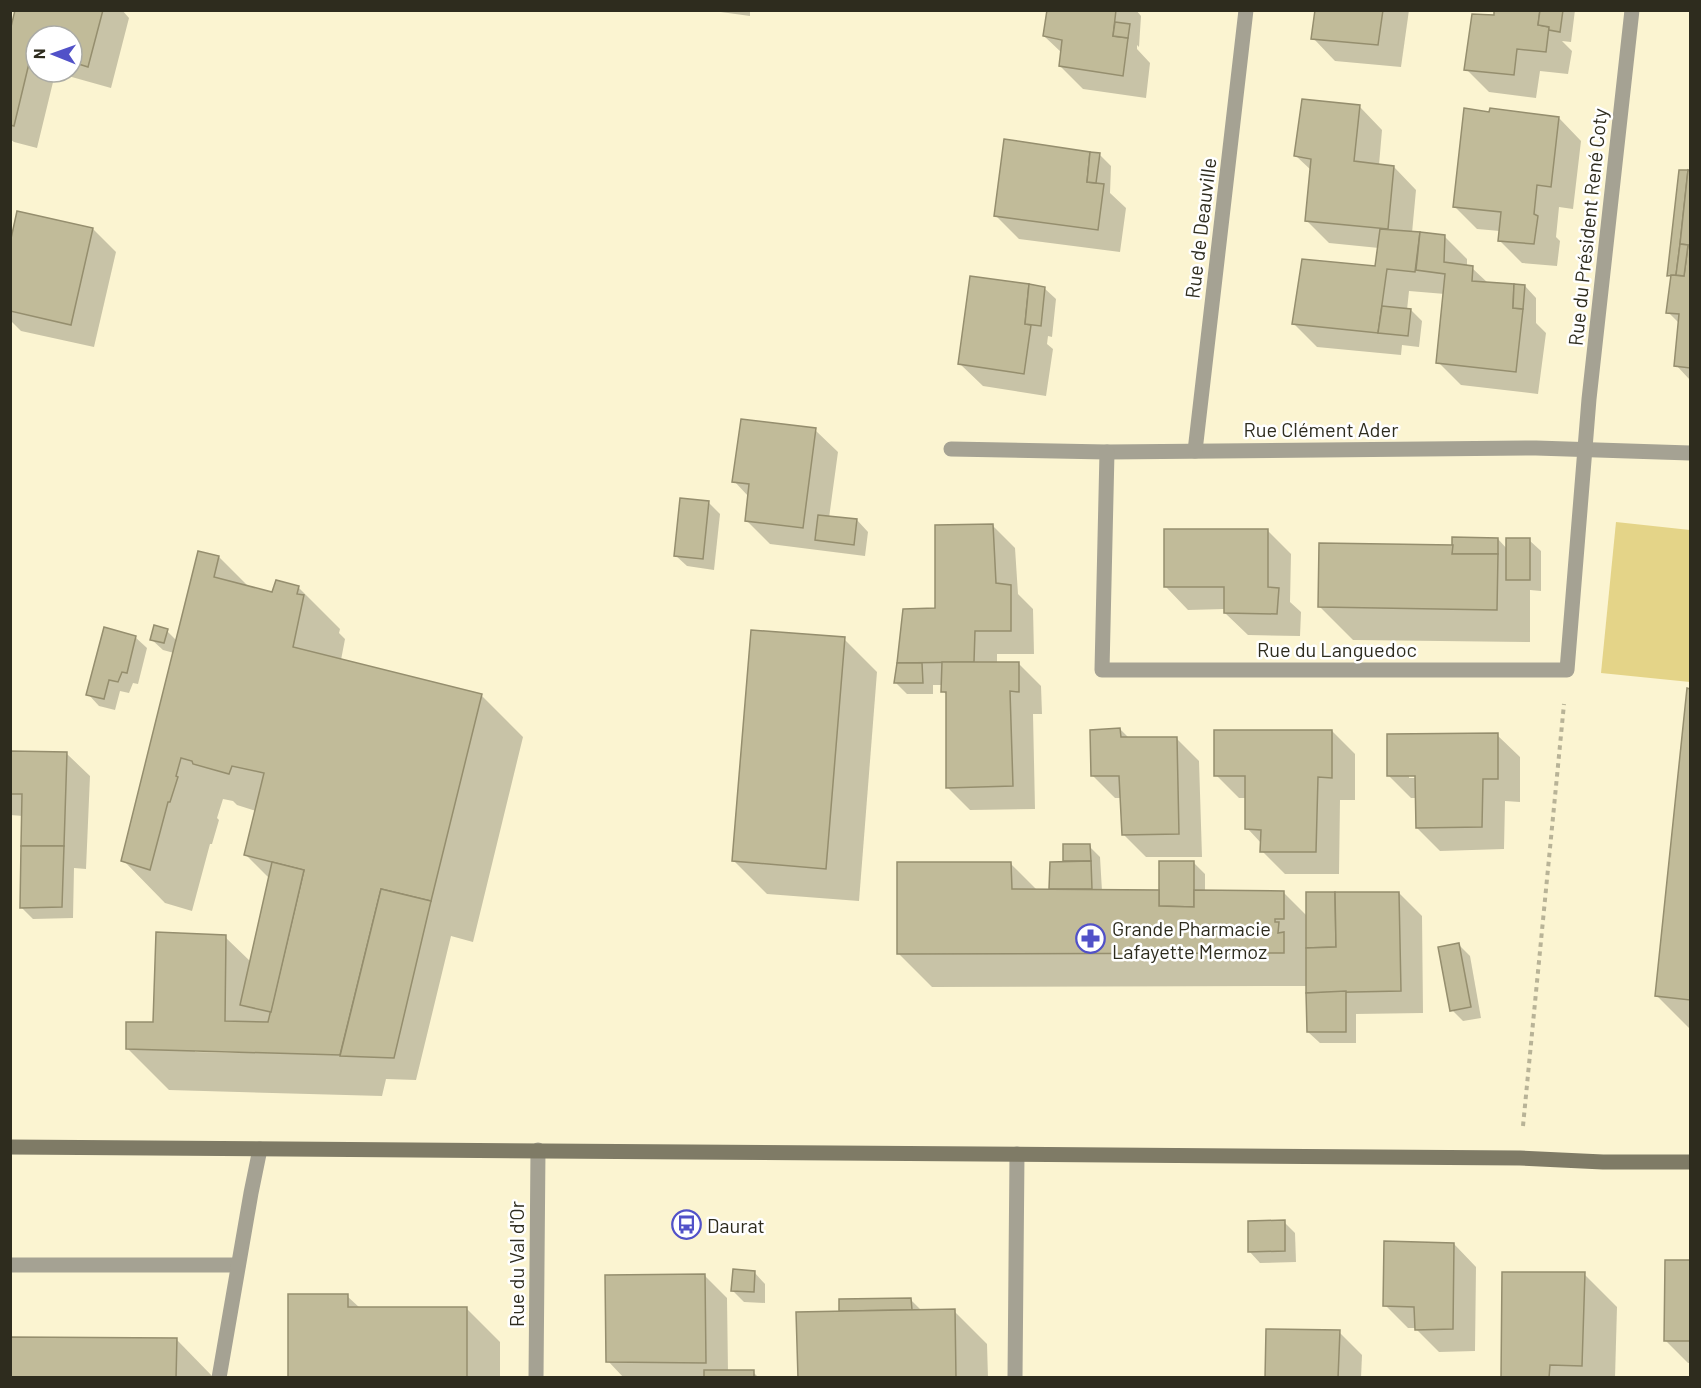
<svg xmlns="http://www.w3.org/2000/svg" width="1701" height="1388" font-family="Barlow,sans-serif">
<style>
.pitch{fill:#e4d488}
.shadow{fill:#0003;fill-rule:evenodd}
.building{fill:#c1bb99;stroke:#958e6e;stroke-width:1.5}
.lines{fill:none;stroke-linecap:round;stroke-linejoin:round}
.path{stroke:#b8b397;stroke-width:4;stroke-dasharray:4.5 4.5;stroke-linecap:butt}
.lane{stroke:#a5a293;stroke-width:15}
.street{stroke:#a5a293;stroke-width:15}
.secondary{stroke:#7f7b66;stroke-width:15}
.labels{text-anchor:middle;dominant-baseline:central;stroke-width:5;stroke-linejoin:round;paint-order:stroke}
.street-label{font-size:20px;fill:#2e2c1e;stroke:#fff}
.poi-label{font-size:20px;fill:#2e2c1e;stroke:#fff;text-anchor:start}
</style>
<rect width="100%" height="100%" fill="#fbf4d1"/>
<path class="pitch" d="M1616 522 1690 530V682L1601 673Z"/>
<g class="shadow">
<path d="M17 10H122L129 18 111 88 61 74 60 78H54L37 148 14 142 10 139V38ZM36 36H72V72H36Z"/>
<path d="M706 10H750V16Z"/>
<path d="M1048 10H1136L1141 16 1139 47 1137 45V49L1150 63 1146 98 1083 89 1060 66 1062 53 1044 36Z"/>
<path d="M1316 10H1409L1401 67 1335 61 1313 38Z"/>
<path d="M1496 10H1575L1571 42 1562 41 1572 51 1568 74 1540 71 1536 98 1489 92 1466 69 1495 17Z"/>
<path d="M1360 107 1382 130 1379 165 1394 167 1416 190 1412 233 1444 236 1467 259V267L1472 268 1488 283 1525 286 1536 298V323L1546 333 1538 394 1461 385 1438 362 1445 294 1409 291 1407 310H1411L1422 321 1419 347 1402 345 1401 355 1317 347 1294 324 1377 268 1379 248 1329 243 1306 220 1312 171 1296 156Z"/>
<path d="M1559 118 1581 141 1573 209 1559 207 1556 237 1560 241 1557 266 1522 263 1499 240 1500 231 1477 229 1454 206Z"/>
<path d="M1099 154 1111 166 1110 193 1126 208 1120 252 1019 239 996 216Z"/>
<path d="M1680 171 1690 172V380L1676 365 1680 324 1668 312 1672 279 1669 275Z"/>
<path d="M19 213 93 229 116 252 94 347 21 331 10 320V250Z"/>
<path d="M1044 288 1056 299 1052 337 1048 336 1047 344 1053 349 1046 396 983 386 960 364Z"/>
<path d="M815 430 838 452 829 518 857 520 868 532 865 556 770 544 747 521 749 497 734 481Z"/>
<path d="M708 502 720 514 714 570 687 566 675 555Z"/>
<path d="M992 525 1015 548 1018 594 1033 609 1034 654H997V663H1018L1041 686 1042 714H1033L1035 809 970 810 948 788V696L943 691V685H933V694H907L896 683 904 610H936Z"/>
<path d="M1268 531 1291 554 1290 602 1301 612 1300 636 1248 635 1225 613V609L1188 610 1166 587Z"/>
<path d="M1498 539 1508 550 1529 540 1541 551V591L1530 590V642L1353 640 1320 607 1454 546Z"/>
<path d="M219 557 249 587 273 594 298 587 340 629 339 633 345 639 341 660 481 695 523 737 473 942 451 936 416 1080 386 1079 382 1096 169 1090 127 1048 154 1023 225 937 251 962 270 879 246 855 256 811 237 805 233 801 223 799 217 818 219 820 212 844H210L192 911 165 903 123 860 174 653 163 650 151 639 167 631 177 641ZM195 1049 244 1050V1053L195 1052Z"/>
<path d="M135 637 147 648 138 684 133 683 129 693 120 691 115 710 99 706 88 694Z"/>
<path d="M844 639 877 672 859 901 767 894 733 860Z"/>
<path d="M1689 690H1690V1029L1657 996Z"/>
<path d="M1120 729 1129 738H1176L1199 761 1202 857H1146L1123 834 1122 798H1115L1092 775Z"/>
<path d="M1332 731 1355 754V800H1340L1339 874H1285L1262 851V844L1247 828 1246 798H1239L1216 775Z"/>
<path d="M1497 735 1520 757V802L1505 801 1504 849 1440 851 1417 828V798H1411L1388 775ZM1409 775 1423 778H1409Z"/>
<path d="M10 753 67 754 90 776 86 869 74 868 73 918 33 919 21 907 23 816 10 815Z"/>
<path d="M1064 846H1089L1100 857 1102 891H1158L1194 863 1205 874V892H1283L1307 916 1399 893 1422 916 1423 1013 1356 1014V1043H1320L1308 1032 1307 986 932 987 898 953 1011 864 1038 891H1053L1051 888 1065 863Z"/>
<path d="M1459 945 1470 956 1481 1018 1463 1021 1452 1010Z"/>
<path d="M1284 1222 1295 1233 1296 1262 1260 1263 1249 1251Z"/>
<path d="M1454 1244 1476 1267 1475 1351 1439 1352 1415 1328H1408L1385 1305Z"/>
<path d="M1667 1261H1690V1363H1688L1665 1340Z"/>
<path d="M754 1272 765 1284V1303L744 1302 732 1290Z"/>
<path d="M1584 1274 1617 1307 1615 1378H1503Z"/>
<path d="M705 1276 727 1298 728 1372H753L759 1378H624L608 1361Z"/>
<path d="M347 1296 360 1308 467 1309 500 1342V1378H289Z"/>
<path d="M911 1300 922 1311H954L987 1344 988 1378H800L840 1313V1301Z"/>
<path d="M1339 1332 1362 1355 1361 1378H1266Z"/>
<path d="M177 1340 214 1378H10Z"/>
</g>
<g class="building">
<path d="M15 10H103L88 67 72 62V36H36V56L31 55 14 126 10 125V31Z"/>
<path d="M1047 10H1116L1113 36 1128 38 1123 76 1059 66 1062 40 1043 36Z"/>
<path d="M1315 10H1383L1378 45 1311 39Z"/>
<path d="M1494 10H1540L1538 25 1549 27 1546 52 1517 49 1514 75 1464 70 1472 14 1494 15Z"/>
<path d="M1540 10H1563L1560 32 1549 30V27L1538 25Z"/>
<path d="M1115 22 1130 24 1128 38 1113 36Z"/>
<path d="M1302 99 1360 105 1354 161 1394 166 1388 229 1305 221 1311 159 1294 156Z"/>
<path d="M1464 108 1489 112 1490 108 1559 117 1551 187 1537 185 1534 214 1538 216 1534 244 1498 241 1501 212 1453 207Z"/>
<path d="M1004 139 1090 152 1087 182 1104 184 1098 230 994 216Z"/>
<path d="M1090 152 1100 153 1096 183 1087 182Z"/>
<path d="M1679 170H1688L1680 244 1676 275 1667 276Z"/>
<path d="M1688 170 1690 171V368L1674 366 1679 314 1666 313 1671 275 1684 276 1688 245 1680 244Z"/>
<path d="M17 211 93 228 71 325 10 311V243Z"/>
<path d="M1380 229 1420 232 1415 272 1387 269 1378 333 1292 324 1302 259 1375 266Z"/>
<path d="M1420 232 1445 235 1444 262 1473 266 1472 281 1514 284 1513 308 1523 309 1516 372 1436 363 1445 274 1416 270Z"/>
<path d="M1680 244 1688 245 1684 276 1676 275Z"/>
<path d="M970 276 1029 284 1025 324 1031 325 1024 374 958 364Z"/>
<path d="M1029 284 1045 287 1041 326 1025 324Z"/>
<path d="M1514 284 1525 285 1523 309 1513 308Z"/>
<path d="M1382 306 1411 309 1408 336 1378 333Z"/>
<path d="M741 419 816 428 803 528 745 521 749 484 732 482Z"/>
<path d="M680 498 709 501 703 559 674 556Z"/>
<path d="M818 515 857 519 854 545 815 540Z"/>
<path d="M993 524 996 583 1011 585V631H975L974 662 897 663 903 609 935 608V525Z"/>
<path d="M1164 529H1268V587L1279 588 1277 614 1224 613V587H1164Z"/>
<path d="M1452 537 1498 538V554H1452Z"/>
<rect x="1506" y="538" width="24" height="42"/>
<path d="M1319 543 1453 545 1452 554H1498L1497 610 1318 607Z"/>
<path d="M198 551 219 556 214 577 272 592 276 580 299 586 297 594 304 595 293 647 482 694 431 901 381 889 340 1055 126 1049V1022H153L156 932 226 935 225 1021 268 1022 304 870 244 855 264 773 232 766 229 774 193 764 192 761 181 758 176 776 178 777 170 802H168L150 870 121 861Z"/>
<path d="M154 625 168 629 164 643 150 640Z"/>
<path d="M104 627 136 636 127 673 122 672 118 682 109 680 104 699 86 695Z"/>
<path d="M751 630 845 637 826 869 732 861Z"/>
<path d="M942 662H1019V692L1010 691 1013 786 946 788V692H941Z"/>
<path d="M897 663H922L923 683H894Z"/>
<path d="M1687 688 1690 689V1000L1655 996Z"/>
<path d="M1120 728 1121 737H1177L1179 834 1122 835 1119 776H1091L1090 730Z"/>
<path d="M1214 730H1332V778L1318 777 1316 852H1260L1261 830 1245 829V776H1214Z"/>
<path d="M1498 733V779H1483L1482 827 1416 828 1415 776H1387V734Z"/>
<path d="M10 751 67 752 64 846H21L22 794H10Z"/>
<path d="M1063 844H1090L1091 861H1063Z"/>
<path d="M21 846H64L62 907 20 908Z"/>
<path d="M1091 861 1092 889H1049L1050 862Z"/>
<path d="M1159 861H1194V907L1159 906Z"/>
<path d="M272 862 304 870 271 1012 240 1005Z"/>
<path d="M897 862H1011L1012 889 1159 890V906L1194 907V890L1284 891V919H1275V922H1279L1278 933 1284 932V953L897 954Z"/>
<path d="M381 889 431 901 394 1058 340 1056Z"/>
<path d="M1306 892H1335L1336 947 1306 948Z"/>
<path d="M1335 892H1399L1401 991 1306 993V948L1336 947Z"/>
<path d="M1459 943 1471 1007 1450 1011 1438 947Z"/>
<path d="M1346 991V1032H1307L1306 993Z"/>
<path d="M1285 1220V1251L1248 1252V1221Z"/>
<path d="M1384 1241 1454 1243 1453 1329 1415 1330 1414 1307 1383 1306Z"/>
<path d="M1665 1260H1690V1341H1664Z"/>
<path d="M733 1269 755 1271 754 1292 731 1291Z"/>
<path d="M1502 1272H1585L1582 1366 1550 1365 1549 1378H1501Z"/>
<path d="M705 1274 706 1363 606 1362 605 1275Z"/>
<path d="M288 1294H348V1307H467V1378H288Z"/>
<path d="M911 1298 912 1310 839 1311V1299Z"/>
<path d="M955 1309 956 1378H798L796 1312Z"/>
<path d="M1266 1329 1340 1330 1338 1378H1265Z"/>
<path d="M10 1337 177 1338 176 1378H10Z"/>
<rect x="704" y="1370" width="50" height="8"/>
</g>
<g class="lines">
<path class="path" d="M1523 1126 1564 704"/>
<g class="lane">
<path d="M10 1265H238"/>
<path d="M219 1378 251 1193 260 1149"/>
<path d="M1015 1378 1017 1154"/>
</g>
<g class="street">
<path d="M951 449 1107 452 1536 448 1690 453"/>
<path d="M1195 451 1246 10"/>
<path d="M1107 452 1102 670H1567L1589 399 1632 10"/>
<path d="M536 1378 538 1150"/>
</g>
<path class="secondary" d="M10 1147 1520 1158 1603 1162H1690"/>
</g>
<defs>
<symbol id="pharmacy-ring" viewBox="-11 -11 22 22"><circle r="9.5" fill="#fff" stroke="#5151c8" stroke-width="1.5"/><path d="M-2-6h4v4h4v4h-4v4h-4v-4h-4v-4h4Z" fill="#5151c8"/></symbol>
<symbol id="bus-ring" viewBox="-11 -11 22 22"><circle r="9.5" fill="#fff" stroke="#5151c8" stroke-width="1.5"/><path d="M-5-6H5V4H4V6H2V4H-2V6H-4V4H-5ZM-3.5-4V0h7V-4ZM-3.5 1.2v1.5H-2V1.2ZM2 1.2v1.5H3.5V1.2Z" fill="#5151c8"/></symbol>
</defs>
<g fill-rule="evenodd">
<use href="#pharmacy-ring" x="1074" y="922" width="33" height="33"/>
<use href="#bus-ring" x="670" y="1208" width="33" height="33"/>
</g>
<g class="labels">
<g class="street-label">
<text transform="translate(1587 227) rotate(-84)">Rue du Président René Coty</text>
<text transform="translate(1200 228) rotate(-83)">Rue de Deauville</text>
<text x="1321" y="429">Rue Clément Ader</text>
<text x="1337" y="649">Rue du Languedoc</text>
<text transform="translate(516 1264) rotate(-90)">Rue du Val d'Or</text>
</g>
<g class="poi-label">
<text x="1112" y="928">Grande Pharmacie<tspan x="1112" dy="23">Lafayette Mermoz</tspan></text>
<text x="707" y="1225">Daurat</text>
</g>
</g>
<rect width="1701" height="1388" fill="none" stroke="#2e2c1e" stroke-width="24"/>
<g transform="translate(54 54) rotate(271)"><circle r="28" fill="#ffffff" stroke="#ababa5" stroke-width="1.5"/>
<path d="M0-4.5L10 22L0 15L-10 22Z" fill="#5151c8"/>
<text y="-9" font-size="16" font-weight="bold" text-anchor="middle" fill="#2e2c1e">N</text>
</g>
</svg>
